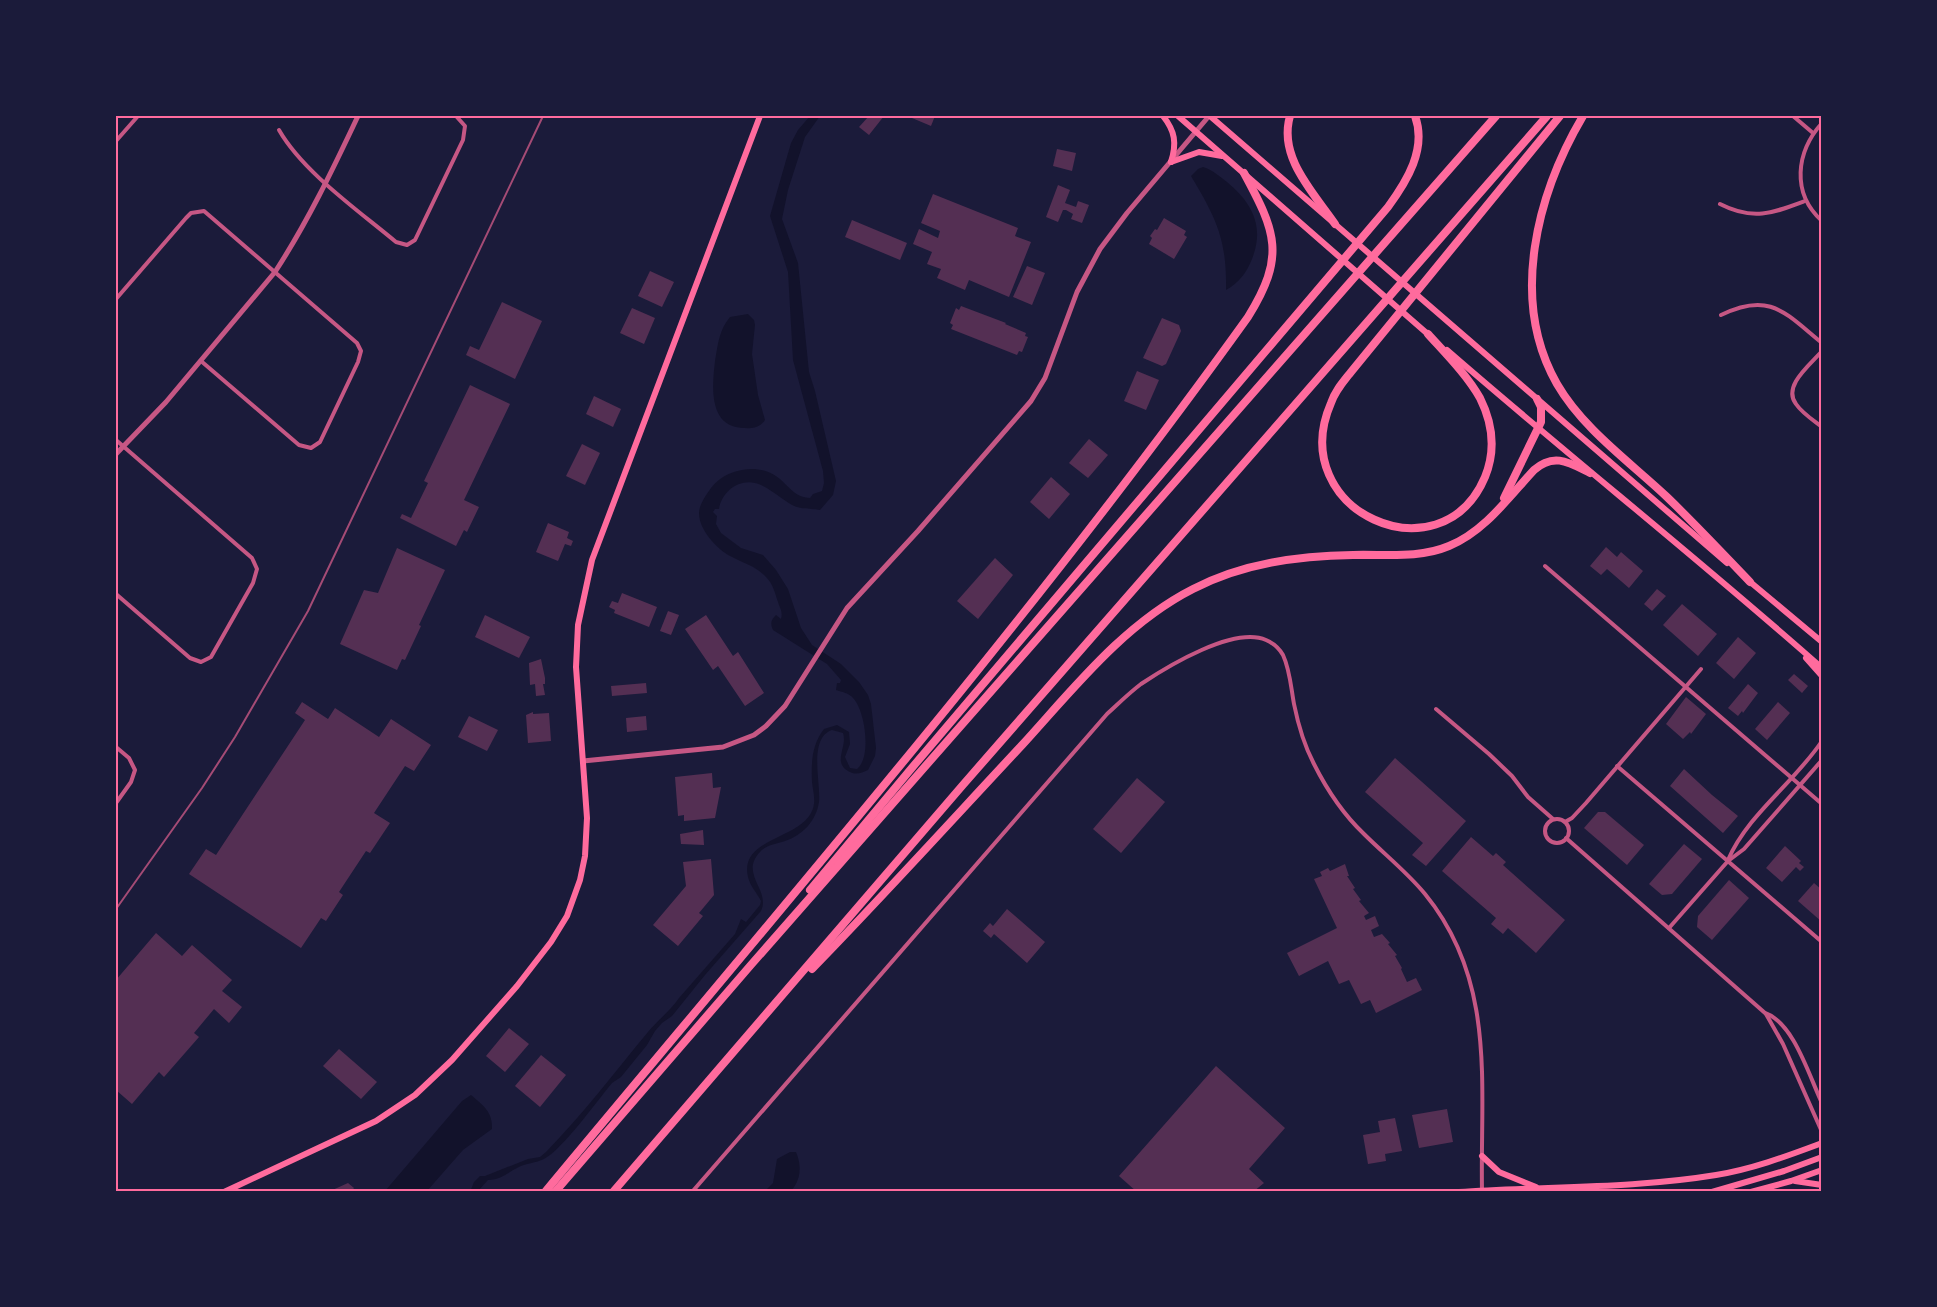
<svg xmlns="http://www.w3.org/2000/svg" width="1937" height="1307" font-family="'Public Sans',sans-serif">
<style>
.water{fill:#12122b}
.building{fill:#542f53}
.lines{fill:none;stroke-linecap:round;stroke-linejoin:round}
.path{stroke:#ff6b9d;stroke-width:1.5}
.minor{stroke:#c65784;stroke-width:4}
.tertiary{stroke:#c65784;stroke-width:5}
.secondary{stroke:#ff6b9d;stroke-width:6}
.motorway{stroke:#ff6b9d;stroke-width:8}
.rail{stroke:#a44b75;stroke-width:2}
.neatline{fill:none;stroke:#ff6b9d;stroke-width:2}
</style>
<rect width="100%" height="100%" fill="#1b1b3a"/>
<g class="water">
<path d="M810 116H820L805 137 788 190 782 219 798 263 809 372 815 391 836 481 833 495 820 510C811 508 801 510 792 505 782 499 772 490 761 485 742 476 722 490 719 509H715L713 512 717 516 716 524 721 533 741 548 763 555 776 570 788 589 801 628 812 645 841 664 859 682 868 695 871 704 876 748 875 756 868 770C862 773 856 775 850 772 831 763 848 747 843 733L832 730C808 738 821 783 819 802 816 821 803 835 785 841 776 844 766 845 760 852 739 874 771 890 761 911L705 975 672 1016 662 1023 655 1031 647 1045 621 1077 612 1083C597 1101 562 1150 544 1159 536 1163 526 1163 517 1168 507 1173 501 1180 488 1180L478 1191 470 1192 474 1182 480 1176H485L528 1159 540 1157 546 1152C583 1114 614 1073 648 1032 658 1020 670 1011 679 998L735 934 741 919 746 922 760 905 761 901C757 893 750 886 748 877 739 839 796 840 811 813 817 802 813 793 812 782 811 763 812 744 824 729L837 725 849 732 850 744 845 757 850 768 857 769C872 757 865 710 853 698 849 693 842 692 836 690L837 683H840L841 680 827 664 773 630C770 623 771 620 776 615L781 619C783 611 780 609 778 602 775 593 773 584 766 577 756 566 743 563 730 556 717 549 699 530 699 513 699 505 706 495 711 488 721 475 735 470 751 469 786 469 785 497 810 498L813 494 822 491 824 483 823 471 793 360 788 272 770 216 791 143 798 130Z"/>
<path d="M1203 167C1213 170 1219 176 1227 182 1252 203 1265 226 1252 259 1247 272 1239 283 1226 290 1227 239 1216 218 1191 176L1198 169Z"/>
<path d="M748 314 754 320 755 325 752 354 758 395 765 420C760 427 754 429 745 428 708 428 712 387 715 361 718 344 719 330 730 317Z"/>
<path d="M471 1095C483 1105 493 1112 492 1129L463 1150 427 1191H385L462 1101Z"/>
<path d="M790 1152H796C802 1166 801 1180 791 1191H765L773 1183 777 1159Z"/>
</g>
<g class="building">
<path d="M869 116H884L869 135 859 127Z"/>
<path d="M913 116H935L931 126 912 118Z"/>
<path d="M1057 149 1076 153 1072 171 1053 166Z"/>
<path d="M1058 185 1070 190 1065 203 1076 207 1078 201 1089 205 1082 223 1071 219 1073 214 1066 210H1063L1058 222 1046 217Z"/>
<path d="M933 194 1018 228 1015 236 1031 242 1009 297 969 280 965 290 937 278 941 269 927 264 932 252 913 244 919 229 938 238 940 231 921 223Z"/>
<path d="M1164 218 1186 231 1184 235 1187 237 1174 259 1149 244 1152 238 1150 236 1155 229 1157 230Z"/>
<path d="M852 220 907 243 900 260 845 237Z"/>
<path d="M1027 266 1045 273 1032 305 1013 297Z"/>
<path d="M650 271 674 282 662 307 638 296Z"/>
<path d="M502 302 542 321 515 379 466 355 470 346 479 350Z"/>
<path d="M961 306 1006 323 1005 324 1026 333 1025 336 1028 337 1022 352 1019 351 1017 355 951 329 953 325 950 323 956 308 959 310Z"/>
<path d="M632 308 655 318 644 344 620 333Z"/>
<path d="M1162 318 1179 325 1181 331 1166 364 1162 366 1143 358Z"/>
<path d="M1137 371 1159 380 1146 410 1124 401Z"/>
<path d="M470 385 510 404 464 500 479 507 467 532 464 530 456 546 400 518 402 514 411 518 428 483 424 481Z"/>
<path d="M594 396 621 409 613 427 586 414Z"/>
<path d="M1089 439 1108 455 1088 478 1069 463Z"/>
<path d="M582 444 600 453 585 485 566 476Z"/>
<path d="M1051 477 1070 494 1049 519 1030 502Z"/>
<path d="M548 523 569 532 567 538 573 541 571 546 565 544 558 561 536 552Z"/>
<path d="M1606 547 1617 557 1621 552 1643 571 1629 588 1607 569 1601 575 1590 566Z"/>
<path d="M397 548 445 570 419 625 421 626 405 660 402 659 397 670 340 644 364 590 378 593Z"/>
<path d="M995 558 1013 575 978 619 957 601Z"/>
<path d="M1657 589 1666 596 1652 611 1644 604Z"/>
<path d="M622 593 657 607 649 627 614 613 615 610 609 607 612 601 618 603Z"/>
<path d="M1682 604 1717 634 1698 656 1663 625Z"/>
<path d="M668 611 679 615 671 635 660 631Z"/>
<path d="M485 615 530 637 519 658 475 637Z"/>
<path d="M706 615 733 656 738 652 764 693 745 706 718 666 713 670 685 629Z"/>
<path d="M1738 637 1756 653 1734 679 1716 663Z"/>
<path d="M541 659 545 678V684H543L545 695 536 696 535 684 530 685 529 663Z"/>
<path d="M1794 674 1808 686 1802 693 1788 680Z"/>
<path d="M646 683 647 693 612 696 611 686Z"/>
<path d="M1748 684 1758 693 1743 713 1742 711 1738 716 1728 708Z"/>
<path d="M1686 697 1706 714 1691 734 1690 732 1683 739 1666 724Z"/>
<path d="M302 702 328 719 335 708 379 737 391 719 431 745 414 771 405 766 374 813 390 823 370 853 366 851 339 892 343 895 326 921 321 918 301 948 189 874 206 849 216 855 305 720 295 713Z"/>
<path d="M1778 702 1790 713 1767 740 1755 729Z"/>
<path d="M533 712V714L549 713 551 741 528 743 526 715Z"/>
<path d="M469 716 498 730 487 751 458 737Z"/>
<path d="M646 716 647 730 627 732 626 718Z"/>
<path d="M1395 758 1466 821 1426 866 1412 855 1423 843 1365 792Z"/>
<path d="M1684 769 1712 795 1738 816 1723 833 1670 786Z"/>
<path d="M712 773 713 788 721 787 715 818 684 821V815L678 816 675 777Z"/>
<path d="M1137 778 1165 802 1121 853 1093 829Z"/>
<path d="M1598 812H1605L1644 845 1627 865 1584 828Z"/>
<path d="M703 830 704 845 681 844 680 834Z"/>
<path d="M1471 837 1493 856 1496 853 1506 862 1503 865 1565 920 1536 953 1508 928 1503 934 1491 924 1496 918 1442 871Z"/>
<path d="M1684 844 1702 859 1672 894 1662 895 1649 884Z"/>
<path d="M1785 846 1801 861 1799 863 1804 867 1800 871 1796 867 1782 882 1766 868Z"/>
<path d="M711 859 714 895 699 913 703 916 678 946 653 925 686 886 683 862Z"/>
<path d="M1345 864 1349 876H1347L1355 888 1353 889 1361 900 1359 901 1369 913 1364 916 1366 920 1375 916 1379 926 1371 930 1374 937 1382 934 1390 943 1388 944 1397 955 1395 956 1402 968 1401 969 1407 982 1416 978 1422 990 1376 1013 1370 1000 1361 1004 1349 980 1339 984 1328 961 1299 976 1287 953 1337 928 1314 879 1322 876 1320 872 1328 868 1330 871Z"/>
<path d="M1729 880 1749 898 1712 940 1697 927 1698 916Z"/>
<path d="M1814 883 1822 890V922L1798 901Z"/>
<path d="M1007 909 1045 942 1027 963 994 934 991 938 983 931 990 923 993 926Z"/>
<path d="M156 933 182 956 192 945 232 980 222 991 242 1007 229 1023 214 1009 194 1033 199 1037 164 1077 159 1072 132 1104 116 1090V980Z"/>
<path d="M509 1028 529 1044 505 1072 486 1056Z"/>
<path d="M339 1049 377 1082 361 1099 323 1066Z"/>
<path d="M541 1055 566 1075 540 1107 515 1086Z"/>
<path d="M1216 1066 1285 1128 1249 1169 1264 1183 1253 1192H1137L1119 1176Z"/>
<path d="M1447 1109 1453 1142 1419 1148 1412 1115Z"/>
<path d="M1395 1118 1402 1151 1385 1154 1386 1161 1368 1164 1363 1135 1380 1132 1378 1121Z"/>
<path d="M348 1183 354 1188 351 1192H328Z"/>
</g>
<g class="lines">
<path class="path" d="M1798 1192 1806 1190"/>
<g class="minor">
<path d="M1793 116 1813 133"/>
<path d="M1822 123C1796 152 1791 193 1822 221"/>
<path d="M279 130C303 172 359 211 396 242L407 245 415 240 463 140 465 126 456 116"/>
<path d="M116 141 138 116"/>
<path d="M1720 204C1753 221 1773 213 1805 201"/>
<path d="M116 299 186 218 191 213 204 211 357 343 361 351 358 362 320 442 311 448 299 445 201 361"/>
<path d="M1721 315C1770 291 1785 313 1822 343"/>
<path d="M1822 351C1811 364 1782 386 1796 404 1802 413 1813 420 1822 427"/>
<path d="M116 440 252 558 257 569 253 583 211 657 201 662 190 658 116 594"/>
<path d="M1545 566 1822 804"/>
<path d="M1436 709 1489 754 1512 776 1528 797 1553 819"/>
<path d="M116 747 129 758 135 770 131 782 116 803"/>
<path d="M1617 766 1822 942"/>
<circle cx="1557" cy="831" r="12"/>
<path d="M1565 822 1572 818 1586 803 1701 669"/>
<path d="M1566 838 1765 1013C1794 1023 1809 1076 1822 1103"/>
<path d="M1728 860C1748 814 1794 783 1822 741"/>
<path d="M1669 928 1728 861 1744 849 1822 760"/>
<path d="M1766 1014 1783 1044 1822 1132"/>
<path d="M692 1192 1107 714C1118 704 1129 693 1141 684 1168 666 1234 626 1266 640 1273 643 1279 648 1283 655 1290 670 1291 688 1294 704 1298 724 1304 745 1314 764 1327 790 1343 814 1364 834 1384 854 1407 872 1425 894 1497 982 1480 1086 1482 1191"/>
</g>
<g class="tertiary">
<path d="M116 454 166 402 275 272C307 223 333 169 358 116"/>
<path d="M583 761 723 747 754 735 766 726 785 706 847 608 918 531 1031 401 1045 378 1077 292 1100 249 1127 213 1209 116"/>
</g>
<g class="secondary">
<path d="M1163 116C1175 131 1177 143 1171 162"/>
<path d="M1178 116 1430 336"/>
<path d="M1210 116 1727 563"/>
<path d="M1171 162 1199 152 1222 156"/>
<path d="M1447 350C1571 458 1699 559 1822 668"/>
<path d="M1749 581 1822 642"/>
<path d="M1806 658 1822 676"/>
<path d="M1482 1156 1499 1172 1536 1187"/>
<path d="M1795 1181 1822 1185"/>
<path d="M224 1192 376 1121 415 1095 452 1060 517 986 551 942 567 916 580 880 585 856 587 818 576 667 578 625 592 560 760 116"/>
<path d="M1459 1192C1544 1186 1631 1189 1716 1175 1753 1169 1787 1156 1822 1143"/>
<path d="M1712 1192 1784 1171 1822 1157"/>
<path d="M1751 1192 1791 1181 1822 1170"/>
</g>
<g class="motorway">
<path d="M1290 116C1278 157 1313 192 1335 224"/>
<path d="M1583 116C1537 194 1509 300 1557 384 1583 429 1630 462 1667 497 1696 525 1723 554 1750 582"/>
<path d="M1428 334C1446 354 1467 375 1480 398 1493 424 1496 450 1485 477 1441 581 1284 511 1331 403 1335 391 1343 382 1351 372L1560 116"/>
<path d="M1504 498 1541 422V407L1537 399"/>
<path d="M810 890 916 763 1388 207C1407 181 1427 149 1415 116"/>
<path d="M812 969C884 895 953 819 1023 744 1074 688 1124 624 1193 589 1243 563 1298 556 1353 555 1386 554 1418 559 1449 546 1484 532 1509 497 1534 470 1554 452 1570 463 1590 473"/>
<path d="M545 1192C784 904 1030 621 1248 317 1286 256 1276 232 1244 173"/>
<path d="M555 1192 750 966 1496 116"/>
<path d="M613 1192 962 786 1547 116"/>
</g>
<path class="rail" d="M116 909 202 788 235 737 308 611 543 116"/>
</g>
<rect width="1937" height="1307" fill="none" stroke="#1b1b3a" stroke-width="234"/>
<rect x="117" y="117" width="1703" height="1073" class="neatline"/>
</svg>
